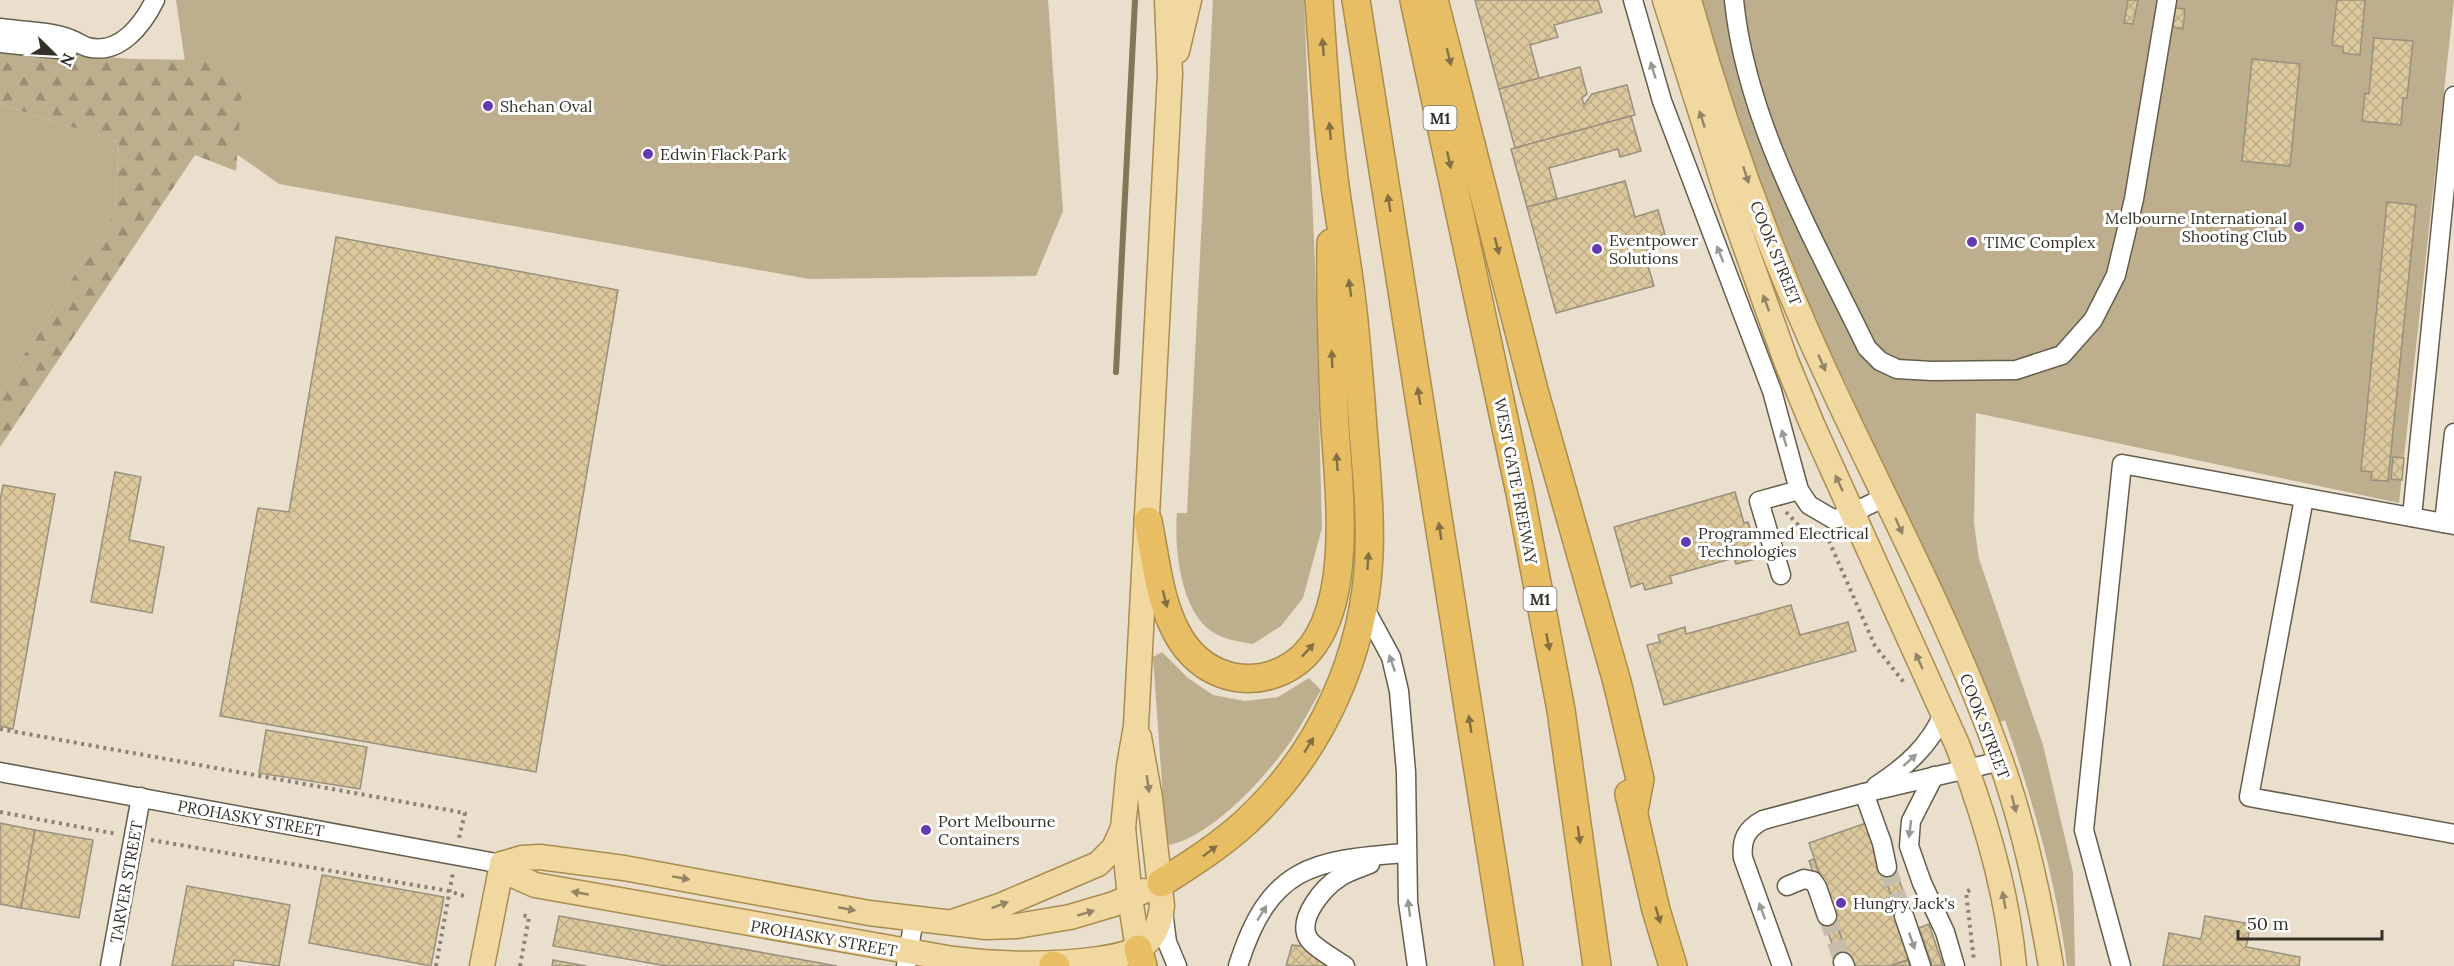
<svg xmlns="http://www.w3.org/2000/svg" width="2454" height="966" font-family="Lora,serif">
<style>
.green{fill:#bdae8d}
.forest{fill:url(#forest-firs)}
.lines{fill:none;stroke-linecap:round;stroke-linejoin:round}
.stream{stroke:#847656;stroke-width:6}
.building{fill:url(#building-cross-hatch);stroke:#99907e;stroke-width:1.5}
.minor-tunnel{stroke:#c5bcab;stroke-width:18;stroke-dasharray:18 9;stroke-linecap:butt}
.minor-casing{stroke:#665e4d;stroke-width:21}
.major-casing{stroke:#a98d4f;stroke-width:27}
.highway-casing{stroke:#a98d4f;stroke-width:30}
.path{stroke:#898275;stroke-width:4;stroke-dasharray:3 4.5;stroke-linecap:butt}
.minor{stroke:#fff;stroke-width:18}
.major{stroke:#f1d8a1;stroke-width:24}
.highway{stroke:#e7be63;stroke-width:27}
.oneway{fill:#857043}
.oneway2{fill:#9a9894}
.oneway3{fill:#938465}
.poi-dot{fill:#6539b0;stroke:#fff;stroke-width:2}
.labels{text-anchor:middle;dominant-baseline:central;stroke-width:6;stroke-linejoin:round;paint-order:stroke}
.shield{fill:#fff;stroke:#726f69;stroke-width:1.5}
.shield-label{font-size:15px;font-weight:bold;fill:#353129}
.poi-label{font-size:16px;fill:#353129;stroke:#fff;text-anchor:start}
.street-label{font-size:16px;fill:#353129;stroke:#fff}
</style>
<defs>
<pattern id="forest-firs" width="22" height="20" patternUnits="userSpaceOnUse" patternTransform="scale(1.5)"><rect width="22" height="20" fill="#bdae8d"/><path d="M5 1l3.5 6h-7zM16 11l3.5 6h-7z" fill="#9a8e73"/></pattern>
<pattern id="building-cross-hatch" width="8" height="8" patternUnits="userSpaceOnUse" patternTransform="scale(1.5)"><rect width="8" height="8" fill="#dcc89d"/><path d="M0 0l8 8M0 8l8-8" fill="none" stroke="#bdac87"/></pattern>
</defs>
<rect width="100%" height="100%" fill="#e9dfcc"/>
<g class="green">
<path d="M176 0H1048L1063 211 1036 276 809 279 279 184 194 124Z"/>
<path d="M1213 0H1304L1315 265 1322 528 1303 598 1281 626 1253 644C1236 641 1219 639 1206 627 1180 603 1174 546 1177 513H1187Z"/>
<path d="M1700 0H2454L2399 503 1976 413 1974 523 1979 559 2043 745 2073 872 2075 966H2067C2056 881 2033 801 2005 720L1998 723 1846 384 1810 314 1747 170Z"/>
<path d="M0 104 119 142 115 211 0 393Z"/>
<path d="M1162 652 1188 678 1213 695 1245 701 1278 697 1309 678 1321 690C1312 706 1303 722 1293 738 1268 775 1214 835 1170 845L1166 840 1153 657Z"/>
</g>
<path class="forest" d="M0 49 132 59 207 60 242 89 236 171 195 155 0 447V393L115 211 119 142 0 104Z"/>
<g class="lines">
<path class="stream" d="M1116 372 1135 0"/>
</g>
<g class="building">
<path d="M1475 0H1598L1602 12 1554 25 1558 37 1530 45 1539 78 1499 89Z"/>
<path d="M2128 0H2138L2133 24 2124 23Z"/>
<path d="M2337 0H2365L2360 55 2343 53V47L2332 45Z"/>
<path d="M2175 8 2185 9 2183 29 2173 27Z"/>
<path d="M2374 38 2413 41 2407 98H2403L2401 125 2362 121 2365 93 2369 94Z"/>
<path d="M2252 59 2300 64 2290 166 2242 161Z"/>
<path d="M1580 67 1587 94 1582 98 1584 105 1592 94 1627 85 1635 115 1515 148 1499 89Z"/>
<path d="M1631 116 1641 151 1620 157 1618 149 1549 168 1557 199 1527 207 1511 149Z"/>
<path d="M1625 181 1635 217 1658 210 1668 245 1644 252 1654 286 1556 313 1527 207Z"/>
<path d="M2387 202 2416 205 2388 481 2371 480 2372 472 2361 471Z"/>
<path d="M336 237 618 290 536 772 220 716 258 508 289 512Z"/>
<path d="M2393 457 2404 458 2402 480 2391 479Z"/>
<path d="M115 472 141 477 129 540 164 547 152 613 91 602Z"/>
<path d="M3 485 55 494 13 729 0 726V501Z"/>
<path d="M1735 492 1744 523 1748 522 1759 558 1736 564 1734 558 1670 576 1672 583 1645 590 1643 583 1631 587 1614 527Z"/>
<path d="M1791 605 1800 635 1848 622 1856 651 1664 705 1647 645 1660 642 1658 635 1685 627 1686 634Z"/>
<path d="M266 730 367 747 360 789 259 773Z"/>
<path d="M0 823 35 830 21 908 0 904Z"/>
<path d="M1866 823 1913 958 1890 966H1851L1809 843Z"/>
<path d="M35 830 93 840 79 918 21 908Z"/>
<path d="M1814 859 1851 966H1845L1809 861Z"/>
<path d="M1894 865 1911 914 1899 918 1882 869Z"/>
<path d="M322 875 444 897 431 966 309 943Z"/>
<path d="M187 886 290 905 279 966 234 960 233 966H172Z"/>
<path d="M1822 915 1834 917 1850 963 1838 961Z"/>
<path d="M559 916 837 966H666L553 946Z"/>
<path d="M2205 916 2251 924 2246 947 2300 957 2299 966H2163L2169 933 2201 939Z"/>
<path d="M1929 924 1943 966H1932L1919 928Z"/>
<path d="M1292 945 1304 946 1339 966H1286Z"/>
<path d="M553 960 586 966H552Z"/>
<path d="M1908 960 1910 966H1890Z"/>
</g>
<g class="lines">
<g class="minor-tunnel">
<path d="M1887 867 1904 916"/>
<path d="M1827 916 1843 962"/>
</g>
<defs>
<g id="minor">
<path d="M1633 0 1662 101 1772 391 1799 490 1809 505 1833 519 1844 517 1885 497"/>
<path d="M1734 0C1746 122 1814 239 1867 348L1880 361 1897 369 1932 371 2016 370 2062 355 2093 320 2116 275 2134 199 2167 0"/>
<path d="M0 28C22 31 49 31 70 39 76 41 81 45 87 47 120 56 143 24 155 0"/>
<path d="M0 43 68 50"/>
<path d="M2304 498 2249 797 2454 834"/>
<path d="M2412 517 2454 96"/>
<path d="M2444 523 2454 433"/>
<path d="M1781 575 1759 501 1799 490"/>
<path d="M1364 607 1391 657 1399 691 1406 772 1408 902 1417 966"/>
<path d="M0 772 502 864"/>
<path d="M1934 776 1911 821 1909 846 1922 883 1945 932 1955 966"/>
<path d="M1876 786C1904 768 1930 746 1943 714"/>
<path d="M1864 793 1882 843 1887 867"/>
<path d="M1787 886 1804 879 1813 881 1817 887 1827 916"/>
<path d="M1163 911 1167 942 1177 966"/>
<path d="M1904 916 1921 966"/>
<path d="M1843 962 1845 966"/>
<path d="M110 966 141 797"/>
<path d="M906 966 914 919"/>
<path d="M1238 966C1269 867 1311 860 1406 853"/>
<path d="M1345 966C1336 960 1312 946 1308 938 1297 918 1324 887 1340 877 1349 871 1360 868 1370 864"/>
<path d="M1782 966 1743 858C1741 840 1746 829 1763 820L1864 793 2001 761"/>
<path d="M2121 966 2084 830 2122 464 2454 525"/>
</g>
<g id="major">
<path d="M1665 0 1728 198 1786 361 1812 424 1957 744C1985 816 2007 889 2014 966"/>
<path d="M1689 0C1726 134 1778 273 1838 399 1894 518 1956 635 2000 759 2024 826 2039 896 2051 966"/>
<path d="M1177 51 1189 0"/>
<path d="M502 864 515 876 535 885 953 959C1002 965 1049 966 1099 959 1112 957 1127 955 1139 948 1154 940 1160 923 1162 906L1150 798 1139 737"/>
<path d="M502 864 522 858 540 857 624 868 869 913 986 927 1017 926 1070 917 1114 904 1144 891"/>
<path d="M955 921 1002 905 1098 864 1114 848 1123 828"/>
<path d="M1138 949 1130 898 1123 828 1129 766 1136 726 1170 74 1167 0"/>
<path d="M482 966 502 864"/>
</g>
<g id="highway">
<path d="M1356 0 1509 966"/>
<path d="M1414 0 1520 493 1561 710 1597 966"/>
<path d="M1434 0 1534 390 1617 682 1640 779 1634 811"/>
<path d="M1148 521C1159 574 1162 650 1220 673 1240 681 1262 680 1282 671 1364 633 1336 479 1334 406 1332 352 1330 297 1331 243"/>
<path d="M1629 794 1656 910 1673 966"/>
<path d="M1161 883C1191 864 1221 845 1247 821 1321 752 1365 655 1369 555 1371 503 1364 451 1361 400 1358 368 1356 335 1352 303 1347 258 1338 214 1333 169 1326 113 1323 56 1319 0"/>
<path d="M1138 949 1143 966"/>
<path d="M1053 965 1056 966"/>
</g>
</defs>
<use href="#minor" class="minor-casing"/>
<use href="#major" class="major-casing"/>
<use href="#highway" class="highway-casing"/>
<g class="path">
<path d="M1786 512 1803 530 1829 541 1875 646 1906 685"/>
<path d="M0 729 465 813 459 838"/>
<path d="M0 812 117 834"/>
<path d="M151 840 449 891 467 897"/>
<path d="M1970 890 1966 892 1974 961"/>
<path d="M436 966 453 872"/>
<path d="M520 966 529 917 522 915"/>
</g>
<use href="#minor" class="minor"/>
<use href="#major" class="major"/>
<use href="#highway" class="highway"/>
</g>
<defs><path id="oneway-solid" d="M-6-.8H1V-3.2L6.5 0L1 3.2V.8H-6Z" transform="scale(1.5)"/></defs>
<g class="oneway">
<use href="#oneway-solid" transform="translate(1323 47) rotate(-95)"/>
<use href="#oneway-solid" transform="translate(1449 57) rotate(76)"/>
<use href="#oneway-solid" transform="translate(1330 131) rotate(-95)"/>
<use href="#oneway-solid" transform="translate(1449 160) rotate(78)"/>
<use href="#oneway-solid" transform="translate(1389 203) rotate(-99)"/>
<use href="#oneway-solid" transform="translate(1497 246) rotate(76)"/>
<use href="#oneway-solid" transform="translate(1350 288) rotate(-98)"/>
<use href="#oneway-solid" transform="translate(1332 359) rotate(-92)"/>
<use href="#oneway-solid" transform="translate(1419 396) rotate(-99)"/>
<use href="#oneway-solid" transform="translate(1337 462) rotate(-94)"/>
<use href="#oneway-solid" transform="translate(1440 531) rotate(-99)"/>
<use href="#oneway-solid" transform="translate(1368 561) rotate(-86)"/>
<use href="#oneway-solid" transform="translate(1165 599) rotate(76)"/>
<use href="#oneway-solid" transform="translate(1548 642) rotate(79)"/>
<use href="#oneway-solid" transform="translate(1308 650) rotate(-47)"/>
<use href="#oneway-solid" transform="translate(1470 724) rotate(-99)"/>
<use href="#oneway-solid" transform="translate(1309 745) rotate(-58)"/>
<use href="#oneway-solid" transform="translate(1579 835) rotate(82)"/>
<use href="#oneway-solid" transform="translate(1210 851) rotate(-37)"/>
<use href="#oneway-solid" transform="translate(1658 915) rotate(74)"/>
</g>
<g class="oneway2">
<use href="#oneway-solid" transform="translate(1653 70) rotate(-107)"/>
<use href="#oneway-solid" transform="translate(1720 254) rotate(-112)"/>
<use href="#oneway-solid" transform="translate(1784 438) rotate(-106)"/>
<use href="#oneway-solid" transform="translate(1392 663) rotate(-109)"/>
<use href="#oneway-solid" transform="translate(1910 760) rotate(-42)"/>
<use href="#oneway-solid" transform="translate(1910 829) rotate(97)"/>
<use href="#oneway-solid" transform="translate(1409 908) rotate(-97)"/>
<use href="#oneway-solid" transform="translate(1762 911) rotate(-110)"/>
<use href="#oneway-solid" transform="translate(1262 913) rotate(-58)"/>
<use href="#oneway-solid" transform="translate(1912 941) rotate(71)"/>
</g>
<g class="oneway3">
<use href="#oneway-solid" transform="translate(1702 119) rotate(-108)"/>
<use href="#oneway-solid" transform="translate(1746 175) rotate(72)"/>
<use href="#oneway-solid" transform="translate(1766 303) rotate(-110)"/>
<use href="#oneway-solid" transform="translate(1822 363) rotate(66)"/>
<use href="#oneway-solid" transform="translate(1839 483) rotate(-115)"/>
<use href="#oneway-solid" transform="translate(1899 526) rotate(66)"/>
<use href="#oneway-solid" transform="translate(1919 661) rotate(-114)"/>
<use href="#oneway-solid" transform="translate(1148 784) rotate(82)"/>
<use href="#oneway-solid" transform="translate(2014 804) rotate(75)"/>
<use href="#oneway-solid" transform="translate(681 878) rotate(10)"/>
<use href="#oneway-solid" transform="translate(580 893) rotate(-170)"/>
<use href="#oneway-solid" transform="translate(2004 900) rotate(-100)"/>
<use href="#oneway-solid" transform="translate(1000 905) rotate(-21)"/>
<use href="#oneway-solid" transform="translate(847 909) rotate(11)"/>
<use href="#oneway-solid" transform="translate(1086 913) rotate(-16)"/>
</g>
<g class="poi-dot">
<circle cx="488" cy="106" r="6"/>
<circle cx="648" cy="154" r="6"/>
<circle cx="2299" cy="227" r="6"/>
<circle cx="1972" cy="242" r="6"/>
<circle cx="1597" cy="249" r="6"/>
<circle cx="1686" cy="542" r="6"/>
<circle cx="926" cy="830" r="6"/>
<circle cx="1841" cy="903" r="6"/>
</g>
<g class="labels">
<g class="shield">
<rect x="1423.5" y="106" width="33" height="24" rx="4.5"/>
<rect x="1523.5" y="587" width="33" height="24" rx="4.5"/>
</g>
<g class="shield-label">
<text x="1440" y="118">M1</text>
<text x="1540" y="599">M1</text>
</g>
<g class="poi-label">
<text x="500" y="106">Shehan Oval</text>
<text x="660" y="154">Edwin Flack Park</text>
<text x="2287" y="218" text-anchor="end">Melbourne International<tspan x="2287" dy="18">Shooting Club</tspan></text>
<text x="1609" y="240">Eventpower<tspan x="1609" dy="18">Solutions</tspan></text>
<text x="1984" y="242">TIMC Complex</text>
<text x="1698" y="533">Programmed Electrical<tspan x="1698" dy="18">Technologies</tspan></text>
<text x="938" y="821">Port Melbourne<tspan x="938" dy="18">Containers</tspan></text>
<text x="1853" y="903">Hungry Jack's</text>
</g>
<g class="street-label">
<text transform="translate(1776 253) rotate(68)">COOK STREET</text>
<text transform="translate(1516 481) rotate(79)">WEST GATE FREEWAY</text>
<text transform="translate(1985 726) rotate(69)">COOK STREET</text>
<text transform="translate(251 818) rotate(10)">PROHASKY STREET</text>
<text transform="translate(126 882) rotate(-80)">TARVER STREET</text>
<text transform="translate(824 938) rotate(10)">PROHASKY STREET</text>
</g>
</g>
<g transform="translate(54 54) rotate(114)" stroke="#ffffff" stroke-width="4.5" paint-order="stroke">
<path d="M0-4.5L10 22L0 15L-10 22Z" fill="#353129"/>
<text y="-9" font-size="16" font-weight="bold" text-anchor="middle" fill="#353129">N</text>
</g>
<path d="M2238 930v9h144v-9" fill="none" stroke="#353129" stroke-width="3"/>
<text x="2247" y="930" font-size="18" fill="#353129" stroke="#ffffff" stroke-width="4.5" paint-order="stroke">50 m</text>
</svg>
